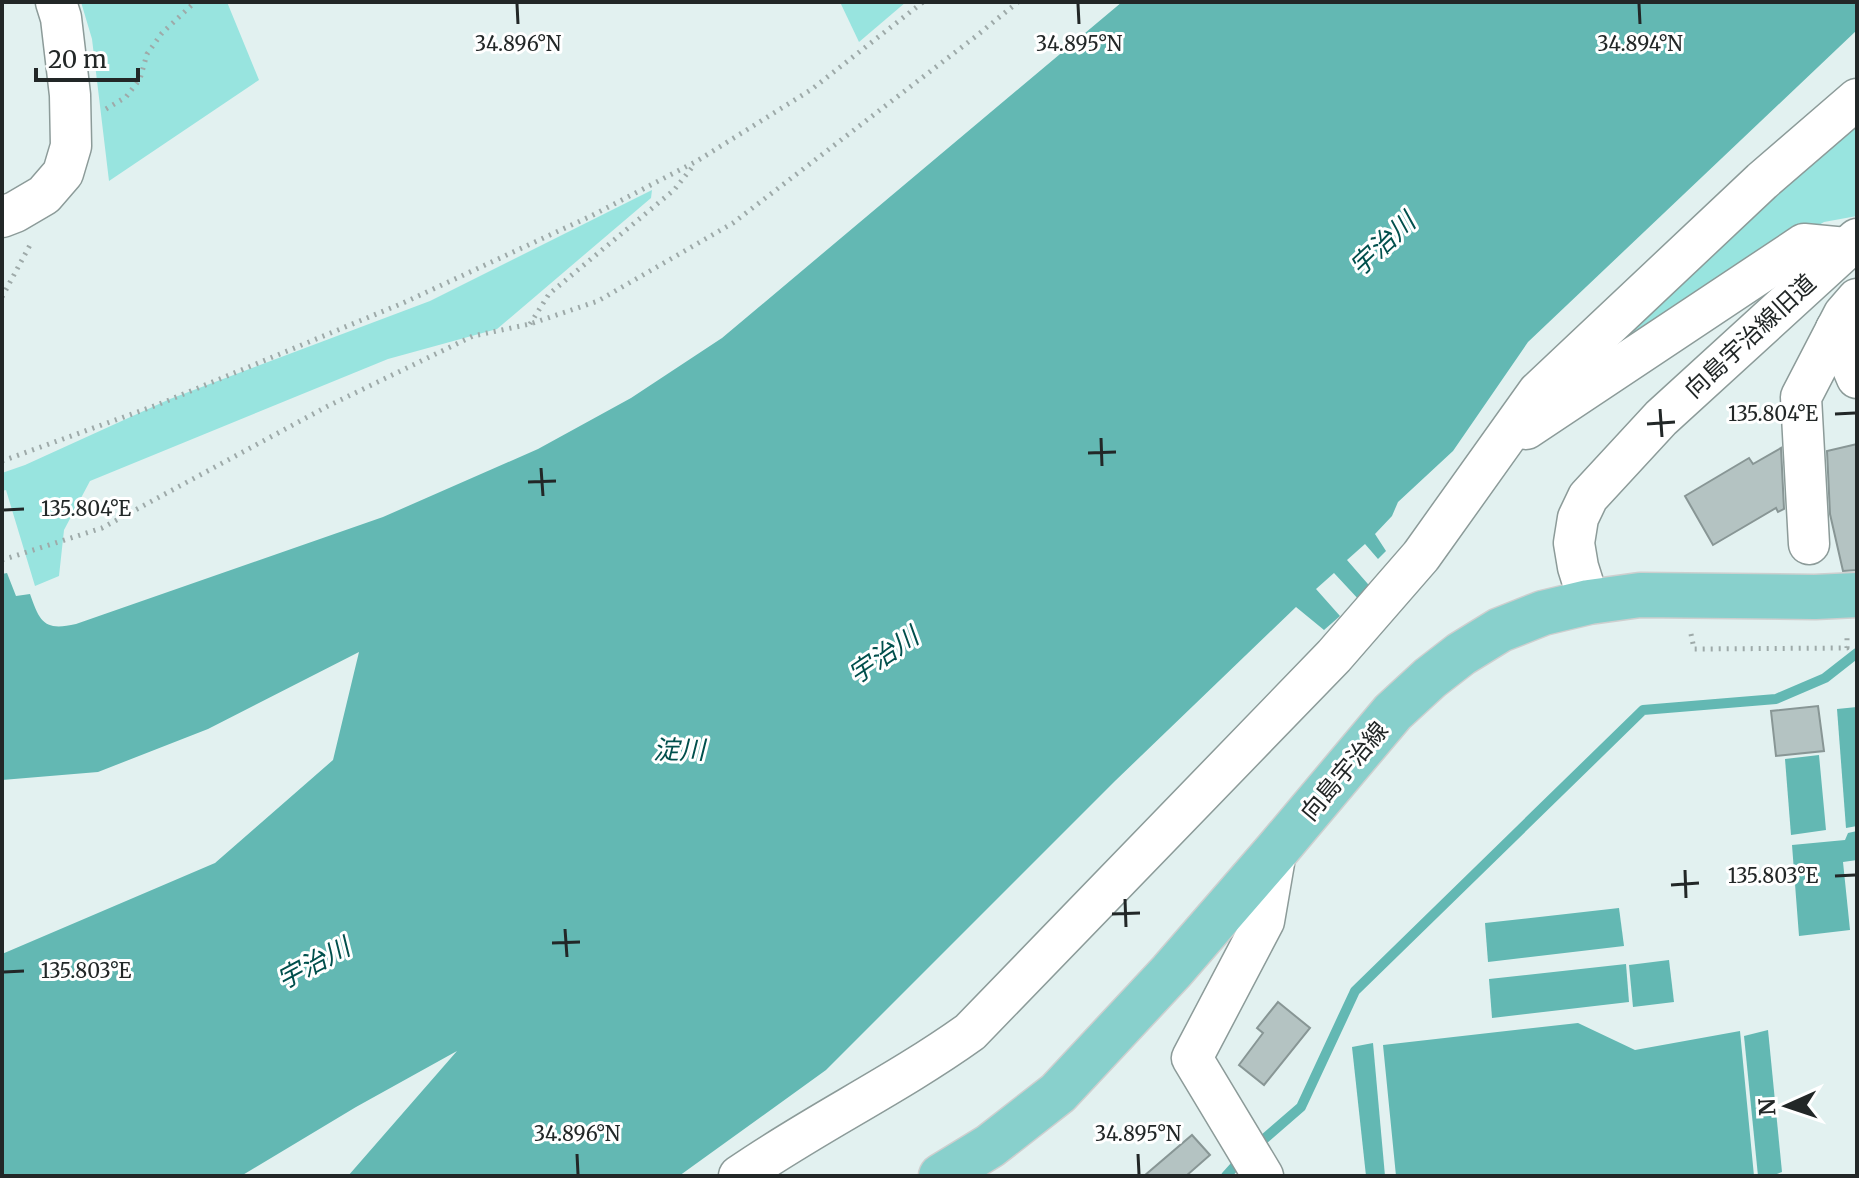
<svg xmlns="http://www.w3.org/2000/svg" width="1859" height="1178" font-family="Merriweather,'Noto Sans JP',serif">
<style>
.green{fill:#98e4df}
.water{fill:#63b8b3}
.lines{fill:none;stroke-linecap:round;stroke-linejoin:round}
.stream{stroke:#63b8b3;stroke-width:10}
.building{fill:#b4c3c2;stroke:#889695;stroke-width:2}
.minor-casing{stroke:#8c9b99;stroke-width:43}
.major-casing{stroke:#cecfcf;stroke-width:47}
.path{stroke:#9eaaa9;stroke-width:5;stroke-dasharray:2 6;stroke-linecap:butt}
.minor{stroke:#fff;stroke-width:40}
.major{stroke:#88d0cc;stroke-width:44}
.ticks{fill:none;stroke:#222727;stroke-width:3}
.labels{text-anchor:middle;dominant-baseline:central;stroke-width:6;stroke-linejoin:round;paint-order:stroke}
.street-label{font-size:24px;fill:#222727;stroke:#fff}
.water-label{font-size:26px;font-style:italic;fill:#004f4c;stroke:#fff}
.ticks-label{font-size:20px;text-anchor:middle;fill:#222727;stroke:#fff;stroke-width:6;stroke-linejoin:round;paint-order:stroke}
</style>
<rect width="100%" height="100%" fill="#e2f1f0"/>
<g class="green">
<path d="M81 2H227L259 80 109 181 92 39Z"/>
<path d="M840 2H906L859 42Z"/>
<path d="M1857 114V216L1824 222 1558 383Z"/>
<path d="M652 190 651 198 497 329 388 359 90 481 64 530 59 576 35 586 6 490 2 491V473L25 465 170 399 430 301Z"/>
</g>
<g class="water">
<path d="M1122 2H1857V30L1528 342 1453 451 1398 502 1392 516 1375 534 1386 551 1378 559 1365 544 1347 560 1374 591 1361 602 1334 573 1316 589 1340 616 1324 630 1296 607 1115 781 826 1070 679 1176H348L457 1051 356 1107 241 1176H2V954L215 863 333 760 359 652 208 729 98 772 2 780V574L7 573 16 596 30 594C40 623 45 631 76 624L383 517 538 449 631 398 722 338Z"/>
<path d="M1857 707V826L1846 828 1837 709Z"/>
<path d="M1819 755 1826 830 1791 835 1785 759Z"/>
<path d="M1857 831V860L1843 862 1850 930 1799 936 1792 845 1845 840 1848 833Z"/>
<path d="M1619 908 1624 946 1488 962 1485 923Z"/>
<path d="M1669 960 1674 1002 1633 1007 1629 965Z"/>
<path d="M1626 964 1629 1002 1492 1018 1489 979Z"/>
<path d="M1578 1023 1635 1050 1740 1031 1754 1176H1396L1383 1045Z"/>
<path d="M1768 1030 1782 1172 1772 1176H1758L1744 1036Z"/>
<path d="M1373 1043 1385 1176H1366L1352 1047Z"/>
</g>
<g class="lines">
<g class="stream">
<path d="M1256 1146 1301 1107 1355 991 1643 710 1776 699 1825 678 1857 653"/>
<path d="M1226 1176 1243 1157"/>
</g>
</g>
<g class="building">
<path d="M1857 444V570L1843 571 1830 514 1827 451Z"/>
<path d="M1781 448 1784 509 1778 512 1776 508 1713 545 1685 496 1749 458 1753 464Z"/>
<path d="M1818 706 1824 751 1776 756 1771 711Z"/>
<path d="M1278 1002 1310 1028 1264 1085 1239 1065 1263 1033 1257 1028Z"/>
<path d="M1192 1135 1210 1155 1186 1176H1144Z"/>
</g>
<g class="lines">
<defs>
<g id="minor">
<path d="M2 217 15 212 44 195 63 173 71 146 70 95 61 18 56 2"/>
<path d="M1836 329 1857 378"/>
<path d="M1526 429 1804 244 1846 248"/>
<path d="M1809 544 1801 397 1844 314 1857 299"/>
<path d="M1589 602 1578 567 1574 543 1578 518 1588 497 1661 418 1857 239"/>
<path d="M739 1176C814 1124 896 1085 970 1032L1334 656 1421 556 1538 392 1762 181 1857 99"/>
<path d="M1263 1176 1192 1058 1264 921 1276 851"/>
</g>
<path id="major" d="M941 1176 990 1146 1058 1093 1171 972 1276 851 1393 712 1430 678 1461 654 1500 630 1543 613 1589 602 1640 595 1815 597 1857 595"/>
</defs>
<use href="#minor" class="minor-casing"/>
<use href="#major" class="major-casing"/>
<g class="path">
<path d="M106 109 126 97 140 79 147 54 162 33 195 2"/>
<path d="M2 297 30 245"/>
<path d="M530 324 549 294 674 190 694 165"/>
<path d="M2 461 157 405 403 303 591 216 697 161 812 89 923 2"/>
<path d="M2 560 102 528 328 406 473 336 530 324 598 301 733 223 975 37 1018 2"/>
<path d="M1691 634 1694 649 1847 648V633"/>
</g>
<use href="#minor" class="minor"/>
<use href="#major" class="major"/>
</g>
<path class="ticks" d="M517 4 518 24M1078 4 1079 24M1639 4 1640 24M1660 409 1662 437M1835 414 1855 413M1647 424 1675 422M1101 438 1102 466M1088 453 1116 452M541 468 543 496M528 482 556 481M4 510 24 509M1685 870 1686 898M1835 876 1855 875M1671 885 1699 883M1125 899 1126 927M1112 914 1140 913M565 929 567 957M552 943 580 942M4 972 24 971M577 1154 578 1174M1138 1154 1139 1174"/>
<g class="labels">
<g class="street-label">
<text transform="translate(1750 336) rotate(-43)">向島宇治線旧道</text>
<text transform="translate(1344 771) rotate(-50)">向島宇治線</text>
</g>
<g class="water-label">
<text transform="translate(1382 244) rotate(-43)">宇治川</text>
<text transform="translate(883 655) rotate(-34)">宇治川</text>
<text x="679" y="749">淀川</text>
<text transform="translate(313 963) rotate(-28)">宇治川</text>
</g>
</g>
<g class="ticks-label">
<text x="518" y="51">34.896°N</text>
<text x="1079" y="51">34.895°N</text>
<text x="1640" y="51">34.894°N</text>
<text x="1773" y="421">135.804°E</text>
<text x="86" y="516">135.804°E</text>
<text x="1773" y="883">135.803°E</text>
<text x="86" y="978">135.803°E</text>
<text x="577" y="1141">34.896°N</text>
<text x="1138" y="1141">34.895°N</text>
</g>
<rect width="1859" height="1178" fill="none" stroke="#222727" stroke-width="8"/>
<g transform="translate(1787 1106) rotate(267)" stroke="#ffffff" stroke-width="6" paint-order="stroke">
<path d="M0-6L14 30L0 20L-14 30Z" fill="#222727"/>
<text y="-12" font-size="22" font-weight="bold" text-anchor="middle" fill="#222727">N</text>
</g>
<path d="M36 68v12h102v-12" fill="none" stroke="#222727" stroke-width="4"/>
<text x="48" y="68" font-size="24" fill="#222727" stroke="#ffffff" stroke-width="6" paint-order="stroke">20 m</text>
</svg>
